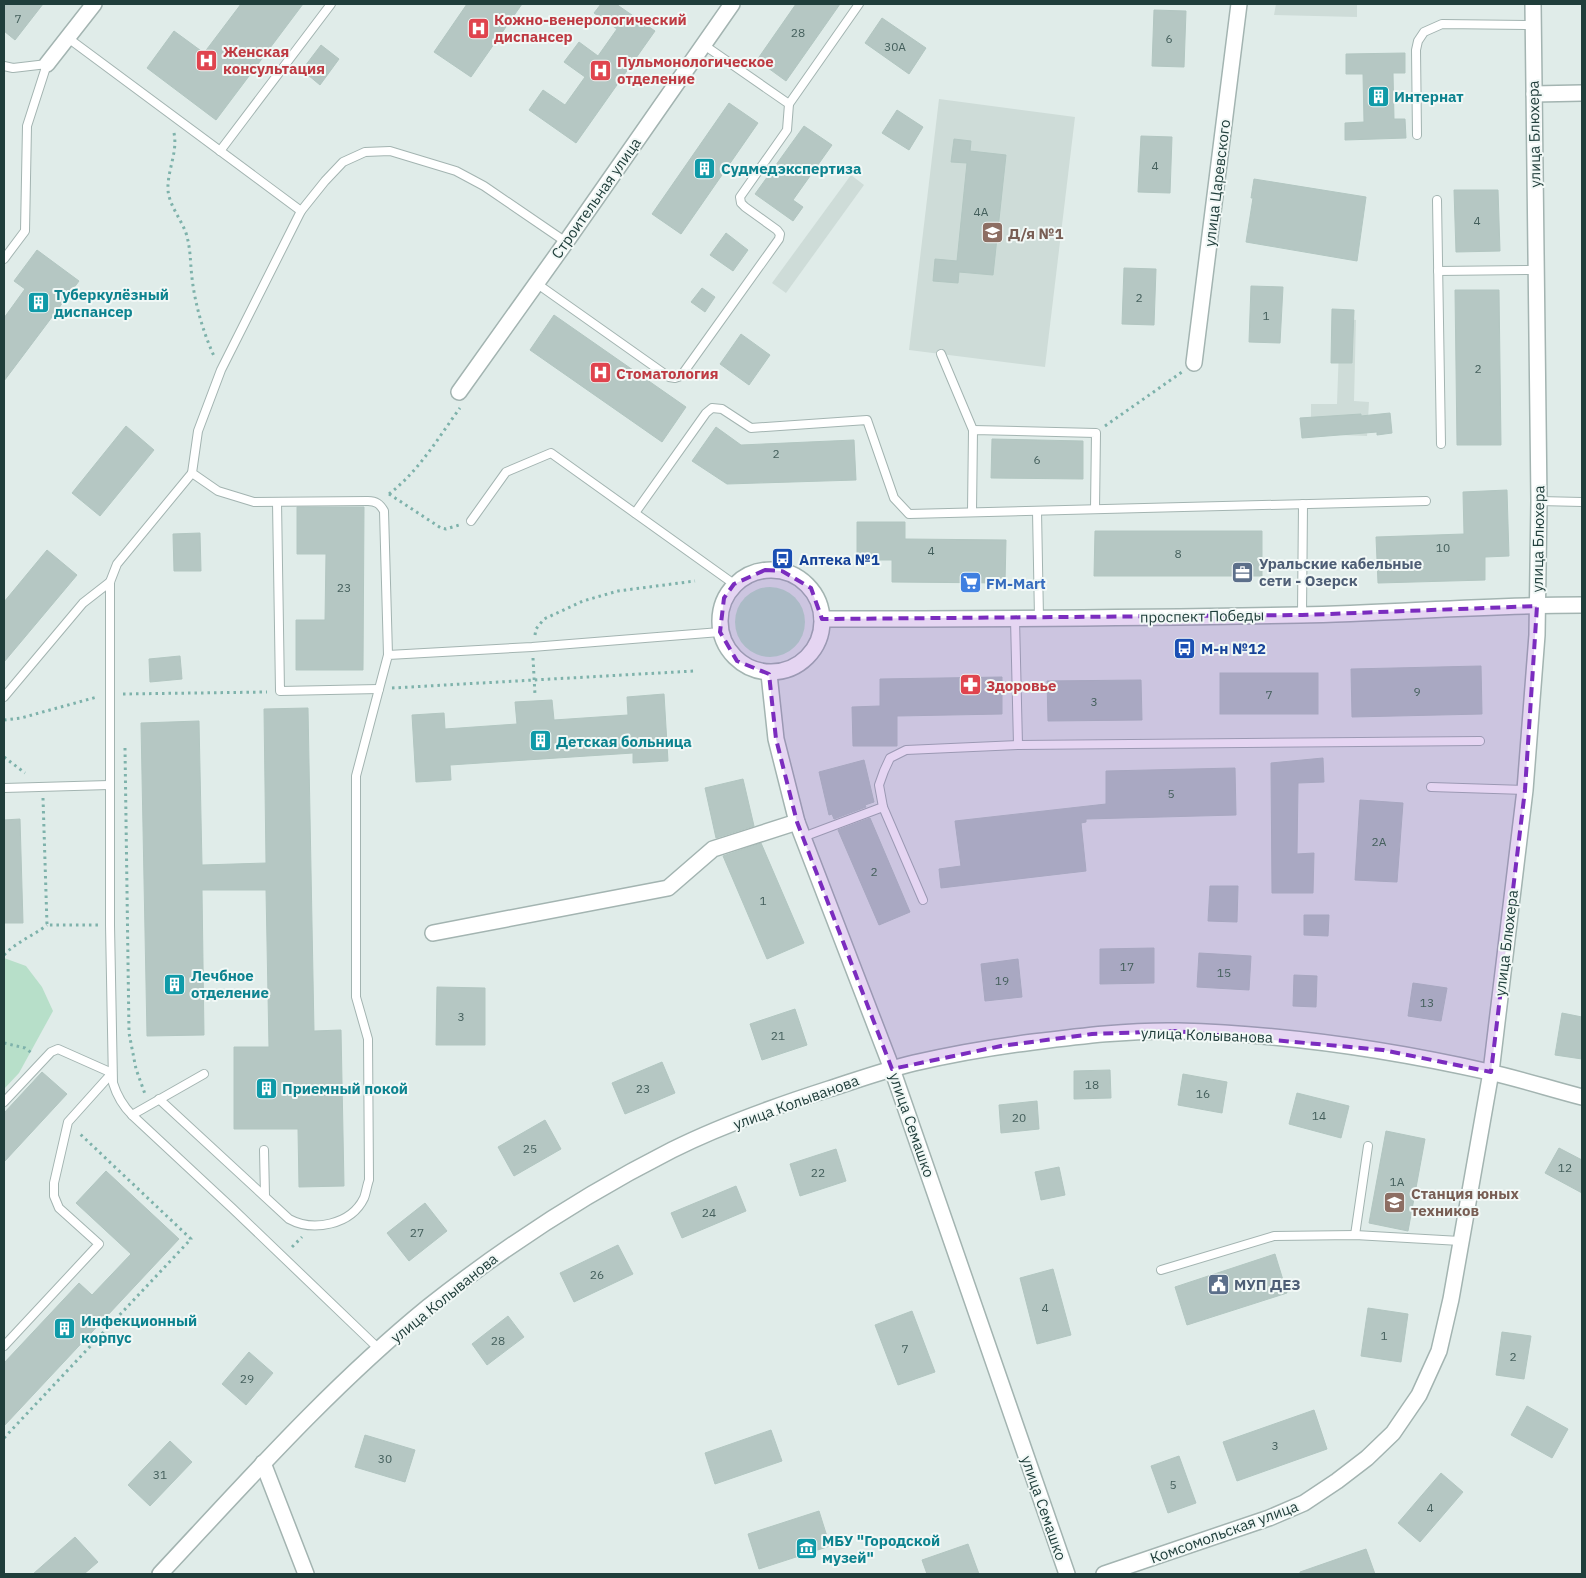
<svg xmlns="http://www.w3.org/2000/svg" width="1586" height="1578" font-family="'IBM Plex Sans',sans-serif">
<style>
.built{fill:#cedcd8}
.green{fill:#b7dfc9}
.building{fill:#b5c7c3;stroke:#b2c6c1}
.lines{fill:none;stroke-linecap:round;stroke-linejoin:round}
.service-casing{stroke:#a3b4b1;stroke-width:10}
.minor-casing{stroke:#a3b4b1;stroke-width:18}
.path{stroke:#7eb2ab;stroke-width:3;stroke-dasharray:2.5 4;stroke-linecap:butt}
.service{stroke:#fff;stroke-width:8}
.minor{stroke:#fff;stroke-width:15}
.marked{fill:#7b2cbf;fill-opacity:0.2;stroke:#7b2cbf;stroke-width:4;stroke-dasharray:10 6;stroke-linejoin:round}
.labels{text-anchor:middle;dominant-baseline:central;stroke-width:4;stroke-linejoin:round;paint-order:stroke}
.number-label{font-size:12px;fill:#45605d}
.health-label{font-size:15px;font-weight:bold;fill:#be3a42;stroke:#f1f8f6;text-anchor:start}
.culture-label{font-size:15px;font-weight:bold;fill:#0d838f;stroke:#f1f8f6;text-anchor:start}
.street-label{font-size:15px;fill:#203e3b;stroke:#f1f8f6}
.education-label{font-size:15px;font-weight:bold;fill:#785e54;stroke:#f1f8f6;text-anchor:start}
.transit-label{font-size:15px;font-weight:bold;fill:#164399;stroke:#f1f8f6;text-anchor:start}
.service-label{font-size:15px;font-weight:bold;fill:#4e5e75;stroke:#f1f8f6;text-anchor:start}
.shop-label{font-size:15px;font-weight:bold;fill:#366cbe;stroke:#f1f8f6;text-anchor:start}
</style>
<rect width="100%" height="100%" fill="#e0ece9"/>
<g class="built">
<path d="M1276 4H1357V17L1274 15Z"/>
<path d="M939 99 1075 117 1045 367 909 350Z"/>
<path d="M851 175 864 185 786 293 772 283Z"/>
<path d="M1340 319 1356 320 1354 401 1369 402 1367 436 1311 434V404H1337Z"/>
</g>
<g class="green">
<circle cx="770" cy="622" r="35"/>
<path d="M4 958 26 966 42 987 53 1011 19 1073 4 1089Z"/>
</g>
<g class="building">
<path d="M4 4H43L15 40 4 31Z"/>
<path d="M241 4H303L216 120 147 68 174 31 204 53Z"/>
<path d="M467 4H522L471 77 434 52Z"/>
<path d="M601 4H616L655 31 576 143 529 110 543 90 565 105 585 77 564 62 579 42 598 56 617 29 594 13Z"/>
<path d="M796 4H840L786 81 757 60Z"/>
<path d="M1154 10 1186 11 1184 67 1152 66Z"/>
<path d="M882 18 926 48 909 74 865 43Z"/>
<path d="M321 45 339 59 320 85 302 70Z"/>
<path d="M1405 53V73H1393L1394 119H1405L1406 138 1345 140V123L1364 122 1363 74H1346V54Z"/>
<path d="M729 103 758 123 681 234 652 214Z"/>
<path d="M897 110 923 127 909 150 882 133Z"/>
<path d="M804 126 832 145 793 200 803 207 793 221 755 194Z"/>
<path d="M1141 136 1172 137 1170 193 1138 192Z"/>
<path d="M954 139 971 141 970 151 1006 155 993 275 959 272 958 283 933 281 935 259 957 261 967 163 951 162Z"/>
<path d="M1254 179 1366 197 1357 261 1246 242 1253 198H1251Z"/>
<path d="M1454 190H1498L1500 251 1456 252Z"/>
<path d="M726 233 748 250 733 271 710 255Z"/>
<path d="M37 250 79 281 4 381V318L25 289 14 281Z"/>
<path d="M1124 268 1156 269 1154 325 1122 324Z"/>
<path d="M1251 286 1283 287 1280 343 1249 342Z"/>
<path d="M702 288 715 297 705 312 691 302Z"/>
<path d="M1455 290H1499L1501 445H1457Z"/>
<path d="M1332 309 1354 310 1352 363H1331Z"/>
<path d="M554 315 686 407 662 442 530 350Z"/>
<path d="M741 334 770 355 749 385 720 364Z"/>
<path d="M1390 413 1392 433 1377 435V432L1302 438 1300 418 1361 414V416Z"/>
<path d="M126 426 154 450 100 516 72 493Z"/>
<path d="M716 427 741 445 854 440 856 480 727 484 692 461Z"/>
<path d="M992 439 1083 441V479L991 478Z"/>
<path d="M1507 490 1509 556 1485 557V580L1378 583 1376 537 1464 534 1463 492Z"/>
<path d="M297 507H364L363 670H296V620H325L326 554H297Z"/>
<path d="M857 522H905V539L1006 540 1005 583 892 582V560H857Z"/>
<path d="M1095 531H1262V576H1094Z"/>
<path d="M200 533 201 571H174L173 534Z"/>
<path d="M47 550 77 575 4 662V602Z"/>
<path d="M180 656 182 679 150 682 149 659Z"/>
<path d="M1481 666 1482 714 1352 717 1351 669Z"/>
<rect x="1220" y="673" width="98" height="41"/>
<path d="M1002 677V714L897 716V746H853L852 707 880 706V679Z"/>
<path d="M1141 680 1142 720 1048 721 1047 681Z"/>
<path d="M664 694 668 761 633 763V753L450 765 451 780 416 782 412 715 444 713 445 729 517 724 515 702 552 700 554 720 628 715 627 697Z"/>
<path d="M308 708 314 1031 341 1030 344 1186 299 1187 298 1129H234V1047H269L266 890H202L204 1035 147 1036 141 723 199 721 202 865 266 863 264 709Z"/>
<path d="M1323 758 1324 782 1298 783 1297 854 1314 853 1313 893H1272L1271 763Z"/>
<path d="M864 760 874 802 865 805 866 807 834 819 832 814 829 815 819 772Z"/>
<path d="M1235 768 1236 815 1086 819V822L1081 823 1086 871 941 888 939 869 961 866 955 821 1106 804V771Z"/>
<path d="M743 779 754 826 716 838 705 788Z"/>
<path d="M1360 800 1403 803 1397 882 1355 880Z"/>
<path d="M870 818 910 912 879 925 838 830Z"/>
<path d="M20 819 23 923H4V820Z"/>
<path d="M761 843 804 943 767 959 723 856Z"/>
<path d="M1210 886H1238L1237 922 1208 921Z"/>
<path d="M1304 915H1329L1328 936 1304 935Z"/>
<path d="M1154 948V983L1100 984V949Z"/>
<path d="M1199 953 1251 956 1249 990 1197 987Z"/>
<path d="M1018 959 1022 997 985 1001 981 964Z"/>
<path d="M1294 975 1317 976 1316 1007 1293 1006Z"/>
<path d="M1413 983 1447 988 1441 1021 1408 1016Z"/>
<path d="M437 987 485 988V1045H436Z"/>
<path d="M795 1009 807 1045 762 1060 750 1024Z"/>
<path d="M1562 1013 1582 1017V1059L1555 1055Z"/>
<path d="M662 1062 675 1093 625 1114 612 1083Z"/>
<path d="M1110 1070 1111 1098 1074 1099V1071Z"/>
<path d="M42 1072 67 1094 4 1162V1113Z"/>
<path d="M1183 1074 1227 1082 1222 1113 1178 1105Z"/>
<path d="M1297 1093 1349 1106 1341 1138 1289 1124Z"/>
<path d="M1037 1101 1039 1129 1001 1133 999 1105Z"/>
<path d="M545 1120 561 1149 514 1176 498 1147Z"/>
<path d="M1386 1131 1425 1139 1408 1231 1369 1223Z"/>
<path d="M1559 1148 1582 1160V1193L1545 1173Z"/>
<path d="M836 1149 846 1181 800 1196 790 1164Z"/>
<path d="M1059 1167 1065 1195 1041 1200 1035 1172Z"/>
<path d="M106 1171 179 1239 4 1426V1363L79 1283 92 1295 131 1254 76 1203Z"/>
<path d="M736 1186 746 1211 682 1238 671 1213Z"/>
<path d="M425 1203 447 1231 409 1261 387 1233Z"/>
<path d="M618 1245 633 1274 574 1302 560 1273Z"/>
<path d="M1275 1254 1287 1293 1187 1325 1175 1287Z"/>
<path d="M1053 1269 1071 1335 1037 1344 1020 1278Z"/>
<path d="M1368 1308 1408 1314 1401 1362 1361 1356Z"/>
<path d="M912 1311 935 1372 898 1385 875 1325Z"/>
<path d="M508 1316 524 1337 487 1365 472 1344Z"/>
<path d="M1502 1332 1531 1336 1524 1379 1496 1375Z"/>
<path d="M249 1352 273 1373 246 1405 222 1384Z"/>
<path d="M1527 1406 1568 1429 1552 1458 1511 1435Z"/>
<path d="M1314 1410 1327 1449 1237 1481 1223 1442Z"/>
<path d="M771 1430 782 1461 715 1484 705 1453Z"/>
<path d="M365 1435 415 1450 405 1482 355 1467Z"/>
<path d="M170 1441 192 1462 150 1506 128 1485Z"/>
<path d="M1179 1456 1196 1503 1168 1513 1151 1466Z"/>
<path d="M1441 1473 1463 1492 1420 1542 1398 1523Z"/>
<path d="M819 1511 830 1546 759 1569 748 1534Z"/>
<path d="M75 1537 98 1562 84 1574H33Z"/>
<path d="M968 1544 979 1574H927L922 1560Z"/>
<path d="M1366 1549 1375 1574H1300V1572Z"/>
</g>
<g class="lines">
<defs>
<g id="service">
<path d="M68 38 301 211"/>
<path d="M4 66 13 68 47 64 27 126 25 231 4 259"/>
<path d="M789 104 859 4"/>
<path d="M1417 135 1416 50 1418 41 1424 32 1442 24 1533 25"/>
<path d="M220 151 331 4"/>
<path d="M1437 200 1441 444"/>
<path d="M1438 271 1536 270"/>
<path d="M536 283 669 377 675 378 681 376 779 239 780 234 777 230 745 207 741 203 740 197 787 130 789 104 704 45"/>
<path d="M941 354 973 430"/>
<path d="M192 473 117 564 110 582V925L113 1083C117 1096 122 1105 132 1115L233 1209 380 1350"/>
<path d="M1539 501 1582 502"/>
<path d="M277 502 280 691 379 689"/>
<path d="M1037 511 1039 618"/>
<path d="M972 512 973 430 1096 433 1095 509"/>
<path d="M635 513 706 413 712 408 722 409 751 428 867 420 894 498 909 514 1426 501"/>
<path d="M471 521 506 472 551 453 734 584"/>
<path d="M1302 615 1303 504"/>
<path d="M1015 619 1018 745"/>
<path d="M388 655 384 511C380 504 376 501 368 501L254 502 218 491 192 473 198 431 221 370 301 211 325 181 343 162 365 152 390 151 456 171 484 186 566 242"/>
<path d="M4 697 83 603 110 582"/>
<path d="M1431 787 1525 790"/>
<path d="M4 788 109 785"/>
<path d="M883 807 923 900"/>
<path d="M803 837 883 807 879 785 884 771 890 758 906 750 1018 745 1480 741"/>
<path d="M159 1099 289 1219C313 1232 351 1225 364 1198 366 1193 367 1185 369 1180L368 1039 356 997V776L388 655 532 647 720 632"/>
<path d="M4 1102 51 1052 58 1049 112 1073 68 1122 54 1183V1196L59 1208 99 1244 4 1346"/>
<path d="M132 1115 204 1074"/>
<path d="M264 1150 265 1196"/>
<path d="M1355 1235 1368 1146"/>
<path d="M1161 1270 1274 1236 1355 1235 1460 1241"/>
</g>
<g id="minor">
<path d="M47 64 94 4"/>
<path d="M1534 94 1582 93"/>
<path d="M1194 363 1239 4"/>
<path d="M459 392 566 242 732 4"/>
<circle cx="771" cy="621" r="51"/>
<path d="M822 619C982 619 1141 618 1300 615 1394 613 1488 605 1582 605"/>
<path d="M769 674 776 739 797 822 892 1069 1067 1574"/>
<path d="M433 933 668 888 713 849 797 822"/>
<path d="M263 1463 306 1574"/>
<path d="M160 1574C246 1482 330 1387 428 1307 504 1247 585 1194 672 1150 722 1125 776 1106 829 1089 857 1080 885 1070 914 1063 953 1054 993 1047 1033 1042 1081 1036 1129 1030 1178 1031 1282 1034 1387 1049 1489 1072 1520 1079 1551 1089 1582 1097"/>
<path d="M1104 1574 1269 1518 1304 1503 1337 1481 1367 1458 1393 1433 1419 1395 1439 1351 1451 1299 1491 1072 1525 790 1537 635 1539 501 1533 4"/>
</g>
</defs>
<use href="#service" class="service-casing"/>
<use href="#minor" class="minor-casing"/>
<g class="path">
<path d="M174 133C178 152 167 171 168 190 169 205 181 219 186 233 191 250 190 261 192 278 195 304 203 332 214 356"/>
<path d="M1105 426 1182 372"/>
<path d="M389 494C419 471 438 438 460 408"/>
<path d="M389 494 441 528 446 529 459 525"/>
<path d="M535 635 536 629 544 619 583 601 618 591 695 581"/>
<path d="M533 658 535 695"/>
<path d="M392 688 694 671"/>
<path d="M123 694 267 692"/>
<path d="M4 720 21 718 97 697"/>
<path d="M125 748 129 1033 136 1069 145 1094"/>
<path d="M4 757 25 773"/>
<path d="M43 798 47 925H99"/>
<path d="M4 955C16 942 33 936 47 925"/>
<path d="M4 1043 25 1048 33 1054"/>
<path d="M292 1247 302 1237"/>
<path d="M4 1438 191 1239 78 1132"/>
</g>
<use href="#service" class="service"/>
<use href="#minor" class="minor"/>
</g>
<path class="marked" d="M765 570 782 571 811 588 822 619 1302 615 1537 606 1525 790 1491 1072 1383 1050 1174 1031 1092 1034 1001 1046 892 1069 797 822 776 739 769 674 737 661 720 632 724 598 734 584Z"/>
<defs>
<symbol id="hospital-square" viewBox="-11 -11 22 22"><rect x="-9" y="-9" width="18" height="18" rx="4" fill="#e0444e" stroke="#f1f8f6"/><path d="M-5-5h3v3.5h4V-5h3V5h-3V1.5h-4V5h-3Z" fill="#fff"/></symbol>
<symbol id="building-square" viewBox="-11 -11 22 22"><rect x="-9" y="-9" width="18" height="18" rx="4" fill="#0f9aa8" stroke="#f1f8f6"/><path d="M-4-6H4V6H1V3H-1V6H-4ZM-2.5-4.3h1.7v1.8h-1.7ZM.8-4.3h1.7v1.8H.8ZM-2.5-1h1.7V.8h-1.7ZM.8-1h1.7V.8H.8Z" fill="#fff"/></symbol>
<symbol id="school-square" viewBox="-11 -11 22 22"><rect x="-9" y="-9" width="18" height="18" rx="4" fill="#8d6e63" stroke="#f1f8f6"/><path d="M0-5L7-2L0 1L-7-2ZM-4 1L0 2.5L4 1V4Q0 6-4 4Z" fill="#fff"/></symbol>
<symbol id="bus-square" viewBox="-11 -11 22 22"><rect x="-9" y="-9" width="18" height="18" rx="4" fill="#1a4fb4" stroke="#f1f8f6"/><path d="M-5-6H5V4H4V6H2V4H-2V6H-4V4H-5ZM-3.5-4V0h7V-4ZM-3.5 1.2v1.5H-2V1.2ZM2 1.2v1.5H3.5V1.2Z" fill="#fff"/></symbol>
<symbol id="office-square" viewBox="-11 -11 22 22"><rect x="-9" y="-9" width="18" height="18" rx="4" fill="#5c6f8a" stroke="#f1f8f6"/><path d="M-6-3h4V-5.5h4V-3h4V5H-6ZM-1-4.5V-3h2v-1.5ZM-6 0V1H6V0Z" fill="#fff"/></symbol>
<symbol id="supermarket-square" viewBox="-11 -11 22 22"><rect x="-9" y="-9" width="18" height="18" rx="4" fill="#3f7fe0" stroke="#f1f8f6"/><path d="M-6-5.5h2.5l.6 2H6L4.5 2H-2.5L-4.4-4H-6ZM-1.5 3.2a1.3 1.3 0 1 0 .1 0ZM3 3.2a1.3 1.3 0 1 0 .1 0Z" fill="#fff"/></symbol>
<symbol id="pharmacy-square" viewBox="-11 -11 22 22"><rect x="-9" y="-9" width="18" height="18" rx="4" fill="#e0444e" stroke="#f1f8f6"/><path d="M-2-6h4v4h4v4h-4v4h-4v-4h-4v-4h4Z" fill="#fff"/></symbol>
<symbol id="civic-square" viewBox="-11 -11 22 22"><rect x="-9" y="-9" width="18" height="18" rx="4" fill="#5c6f8a" stroke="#f1f8f6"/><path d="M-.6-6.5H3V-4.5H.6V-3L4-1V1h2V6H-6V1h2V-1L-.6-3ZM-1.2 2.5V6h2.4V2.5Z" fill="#fff"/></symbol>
<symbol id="museum-square" viewBox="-11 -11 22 22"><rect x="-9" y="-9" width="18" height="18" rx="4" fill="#0f9aa8" stroke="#f1f8f6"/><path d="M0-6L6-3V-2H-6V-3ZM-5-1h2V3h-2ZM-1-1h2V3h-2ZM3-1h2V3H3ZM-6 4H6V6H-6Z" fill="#fff"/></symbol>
</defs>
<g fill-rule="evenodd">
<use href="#hospital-square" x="466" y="16" width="25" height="25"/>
<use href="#hospital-square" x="194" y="48" width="25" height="25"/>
<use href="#hospital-square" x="588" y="58" width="25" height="25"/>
<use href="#building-square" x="1366" y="84" width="25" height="25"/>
<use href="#building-square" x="692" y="156" width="25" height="25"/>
<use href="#school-square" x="980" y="220" width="25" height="25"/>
<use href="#building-square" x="26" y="290" width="25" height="25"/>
<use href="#hospital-square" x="588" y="360" width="25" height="25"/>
<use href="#bus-square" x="770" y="546" width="25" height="25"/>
<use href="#office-square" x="1230" y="560" width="25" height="25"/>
<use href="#supermarket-square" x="958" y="570" width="25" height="25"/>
<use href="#bus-square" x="1172" y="636" width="25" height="25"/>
<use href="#pharmacy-square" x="958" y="672" width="25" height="25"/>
<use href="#building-square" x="528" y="728" width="25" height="25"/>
<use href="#building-square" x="162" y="972" width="25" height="25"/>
<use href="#building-square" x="254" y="1076" width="25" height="25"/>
<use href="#school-square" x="1382" y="1190" width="25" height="25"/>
<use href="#civic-square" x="1206" y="1272" width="25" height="25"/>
<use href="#building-square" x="52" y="1316" width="25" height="25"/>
<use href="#museum-square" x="794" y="1536" width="25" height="25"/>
</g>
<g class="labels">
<g class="number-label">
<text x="18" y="18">7</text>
<text x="798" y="32">28</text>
<text x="1169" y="38">6</text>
<text x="895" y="46">30А</text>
<text x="1155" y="165">4</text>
<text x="981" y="211">4А</text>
<text x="1477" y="220">4</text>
<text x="1139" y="297">2</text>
<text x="1266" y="315">1</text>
<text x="1478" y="368">2</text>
<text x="776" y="453">2</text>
<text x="1037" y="459">6</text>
<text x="1443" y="547">10</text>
<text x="931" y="550">4</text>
<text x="1178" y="553">8</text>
<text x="344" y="587">23</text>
<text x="1417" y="691">9</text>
<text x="1269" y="694">7</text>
<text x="1094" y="701">3</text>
<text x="1171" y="793">5</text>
<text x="1379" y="841">2А</text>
<text x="874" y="871">2</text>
<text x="763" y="900">1</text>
<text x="1127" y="966">17</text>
<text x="1224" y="972">15</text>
<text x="1002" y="980">19</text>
<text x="1427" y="1002">13</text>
<text x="461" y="1016">3</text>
<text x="778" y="1035">21</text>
<text x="1092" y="1084">18</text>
<text x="643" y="1088">23</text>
<text x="1203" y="1093">16</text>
<text x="1319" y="1115">14</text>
<text x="1019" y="1117">20</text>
<text x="530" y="1148">25</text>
<text x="1565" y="1167">12</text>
<text x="818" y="1172">22</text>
<text x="1397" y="1181">1А</text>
<text x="709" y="1212">24</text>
<text x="417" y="1232">27</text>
<text x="597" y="1274">26</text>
<text x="1045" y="1307">4</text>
<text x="1384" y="1335">1</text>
<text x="498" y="1340">28</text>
<text x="905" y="1348">7</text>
<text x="1513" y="1356">2</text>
<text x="247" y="1378">29</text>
<text x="1275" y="1445">3</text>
<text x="385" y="1458">30</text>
<text x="160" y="1474">31</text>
<text x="1173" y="1484">5</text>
<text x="1430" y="1507">4</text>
</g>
<g class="health-label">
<text x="494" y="19">Кожно-венерологический<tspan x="494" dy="17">диспансер</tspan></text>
<text x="223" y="51">Женская<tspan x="223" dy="17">консультация</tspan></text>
<text x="617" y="61">Пульмонологическое<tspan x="617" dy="17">отделение</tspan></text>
<text x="616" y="373">Стоматология</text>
<text x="986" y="685">Здоровье</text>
</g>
<g class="culture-label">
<text x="1394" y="96">Интернат</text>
<text x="721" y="168">Судмедэкспертиза</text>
<text x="54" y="294">Туберкулёзный<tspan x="54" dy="17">диспансер</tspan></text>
<text x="556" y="741">Детская больница</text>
<text x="191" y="975">Лечбное<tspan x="191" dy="17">отделение</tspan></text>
<text x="282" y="1088">Приемный покой</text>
<text x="81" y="1320">Инфекционный<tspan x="81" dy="17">корпус</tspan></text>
<text x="822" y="1540">МБУ "Городской<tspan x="822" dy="17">музей"</tspan></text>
</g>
<g class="street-label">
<text transform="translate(1534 134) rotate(-91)">улица Блюхера</text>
<text transform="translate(1217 183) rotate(-83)">улица Царевского</text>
<text transform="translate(596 198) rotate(-55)">Строительная улица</text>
<text transform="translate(1538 539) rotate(-89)">улица Блюхера</text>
<text transform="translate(1202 616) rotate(-1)">проспект Победы</text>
<text transform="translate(1506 943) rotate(-83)">улица Блюхера</text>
<text transform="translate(1207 1035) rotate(2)">улица Колыванова</text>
<text transform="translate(796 1102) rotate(-20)">улица Колыванова</text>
<text transform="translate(912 1125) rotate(71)">улица Семашко</text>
<text transform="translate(444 1298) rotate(-39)">улица Колыванова</text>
<text transform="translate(1044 1508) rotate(71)">улица Семашко</text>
<text transform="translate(1224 1532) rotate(-20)">Комсомольская улица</text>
</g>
<g class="education-label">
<text x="1008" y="233">Д/я №1</text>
<text x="1411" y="1193">Станция юных<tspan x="1411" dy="17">техников</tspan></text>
</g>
<g class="transit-label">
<text x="799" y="559">Аптека №1</text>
<text x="1201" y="648">М-н №12</text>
</g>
<g class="service-label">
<text x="1259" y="563">Уральские кабельные<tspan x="1259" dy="17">сети - Озерск</tspan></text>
<text x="1234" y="1284">МУП ДЕЗ</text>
</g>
<g class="shop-label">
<text x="986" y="583">FM-Mart</text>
</g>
</g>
<rect width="1586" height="1578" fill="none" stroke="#203e3b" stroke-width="10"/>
</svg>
